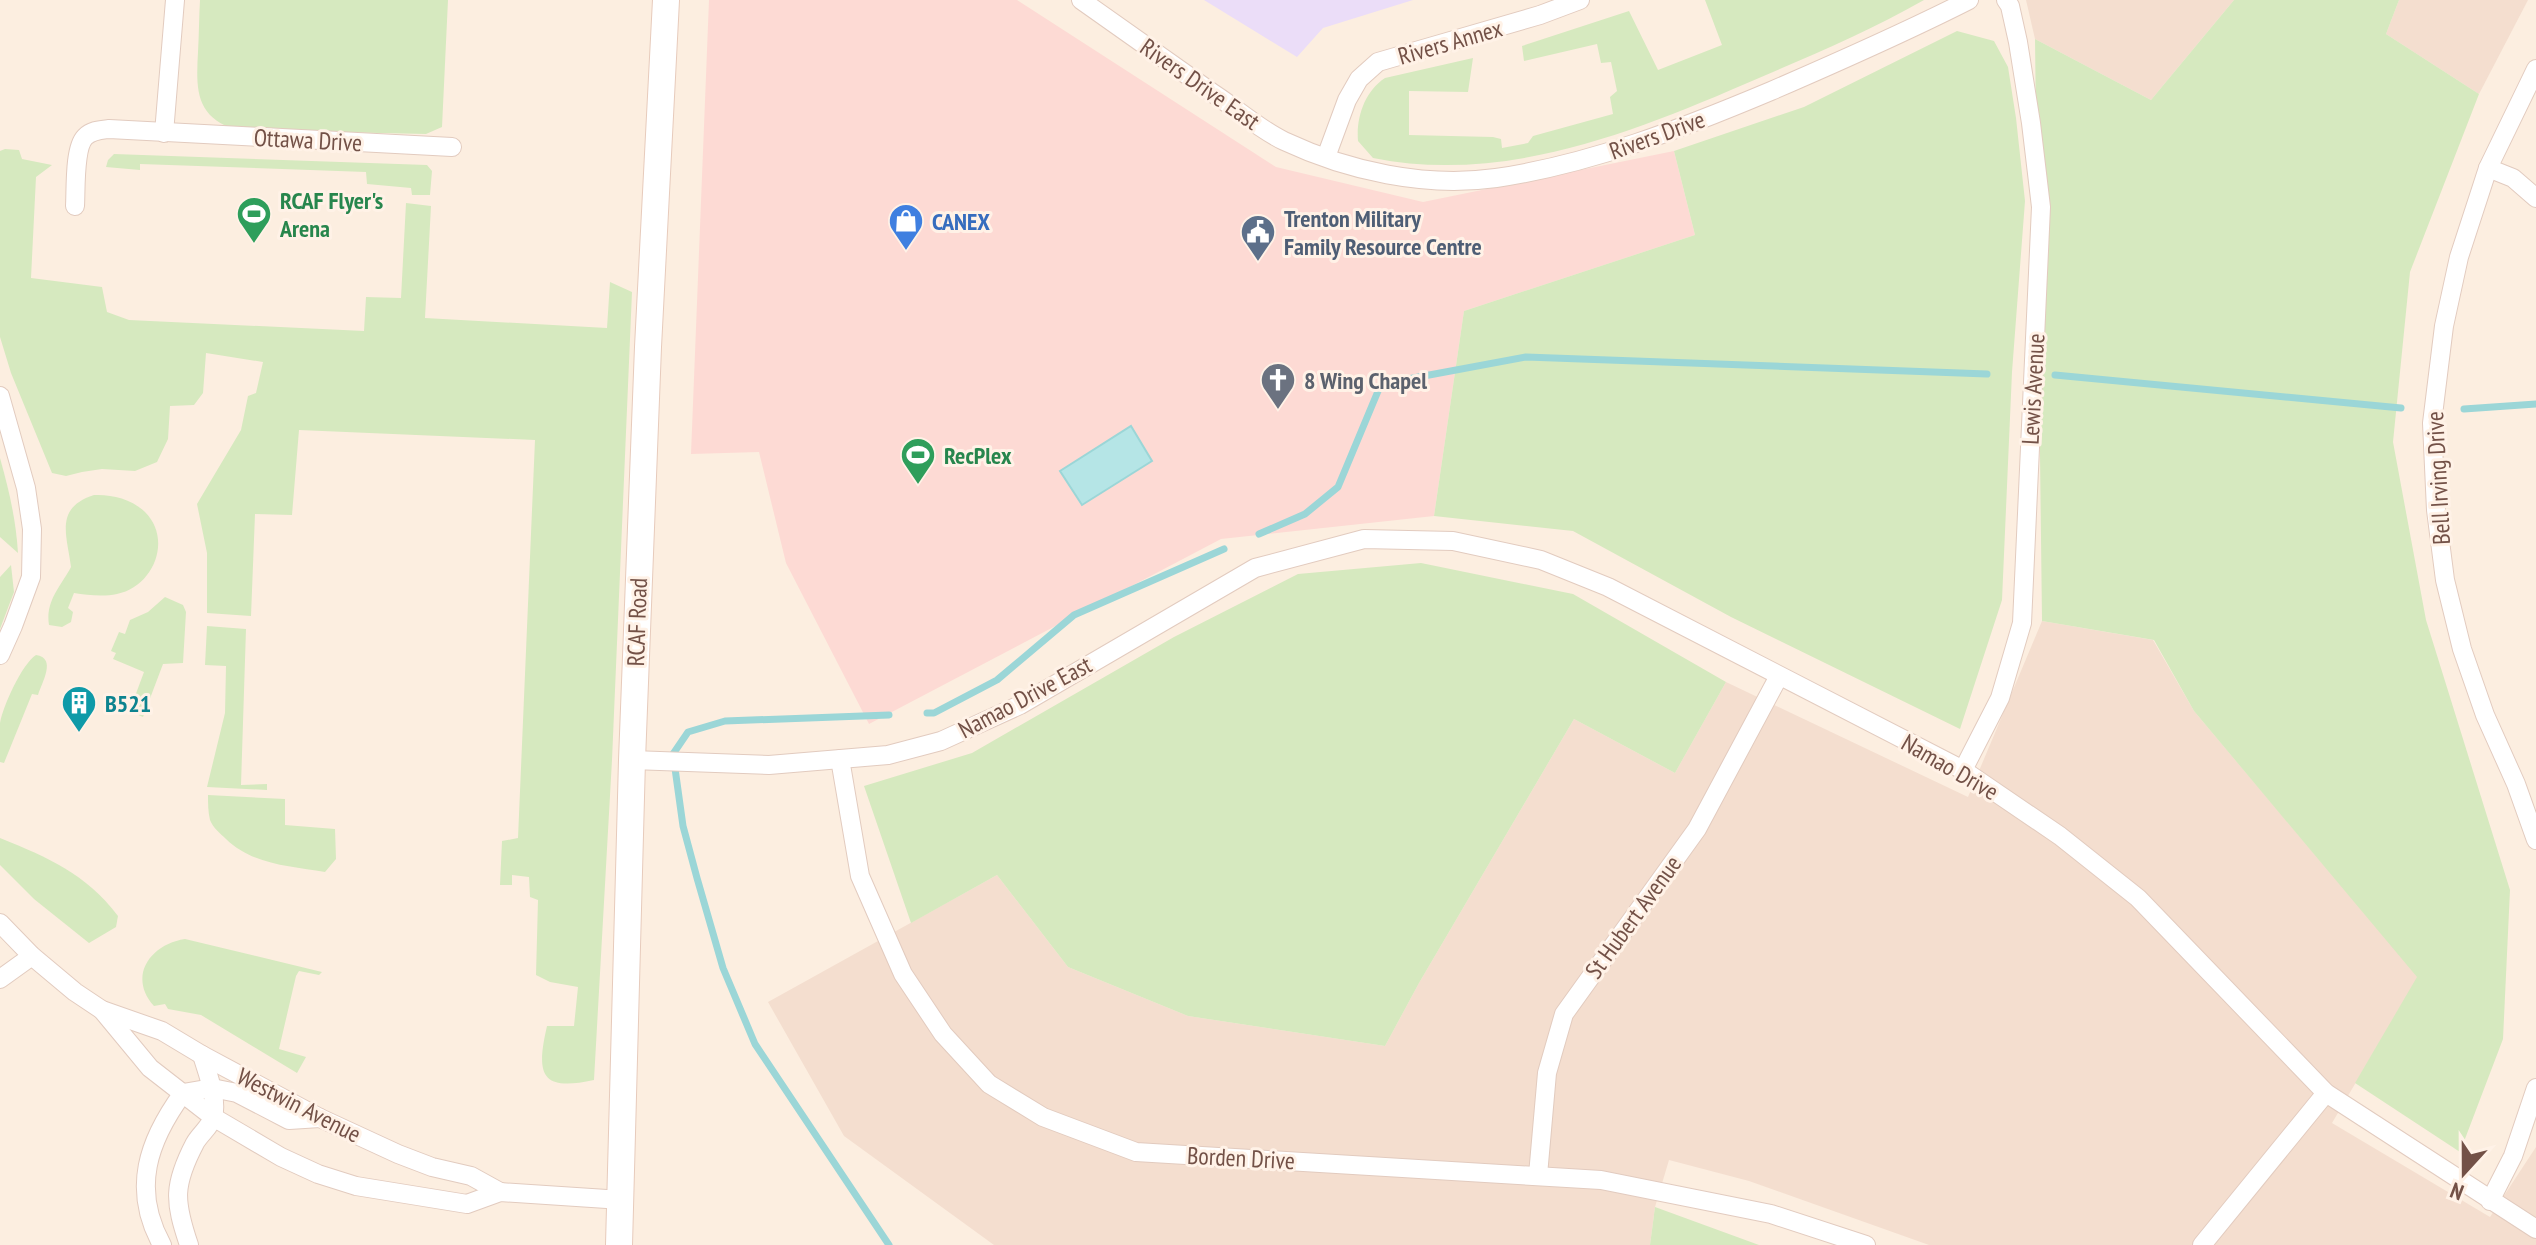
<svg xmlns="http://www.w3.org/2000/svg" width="2536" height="1245" font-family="'PT Sans Narrow',sans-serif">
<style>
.residential{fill:#f4decf}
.commercial{fill:#fddad4}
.education{fill:#ebddf8}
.green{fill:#d6e9bf}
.water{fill:#b5e5e6;stroke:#9bd6d7;stroke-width:2}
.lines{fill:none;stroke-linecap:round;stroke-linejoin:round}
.stream{stroke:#9bd6d7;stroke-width:7}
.street-casing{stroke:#e2cbbf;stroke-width:20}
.secondary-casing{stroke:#e7cbbc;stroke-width:28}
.street{stroke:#fff;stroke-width:18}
.secondary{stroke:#fff;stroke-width:26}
.labels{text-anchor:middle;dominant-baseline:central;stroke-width:6;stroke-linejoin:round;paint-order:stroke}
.street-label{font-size:24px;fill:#735147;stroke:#fff2e7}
.leisure-label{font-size:24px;font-weight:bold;fill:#27864d;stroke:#fff2e7;text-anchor:start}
.service-label{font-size:24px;font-weight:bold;fill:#4e5e75;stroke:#fff2e7;text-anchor:start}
.shop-label{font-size:24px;font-weight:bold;fill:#366cbe;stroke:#fff2e7;text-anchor:start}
.worship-label{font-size:24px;font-weight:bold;fill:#5b616d;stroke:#fff2e7;text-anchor:start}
.culture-label{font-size:24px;font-weight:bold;fill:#0d838f;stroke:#fff2e7;text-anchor:start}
</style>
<rect width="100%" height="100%" fill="#fceee0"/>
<g class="residential">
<path d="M2026 0H2234L2151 100 2035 39Z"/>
<path d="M2399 0H2528L2479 94 2386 34Z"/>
<path d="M2042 621 2153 640 2194 711 2418 977 2332 1123 2490 1217 2536 1147V1245H1929L1749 1181 1669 1160 1655 1207 1650 1245H994L844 1136 768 1002 997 875 1068 967 1188 1016 1385 1046 1419 983 1574 719 1675 773 1726 682 1968 797Z"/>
</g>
<path class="commercial" d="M709 0H1017L1276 167 1423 202 1674 151 1695 235 1464 311 1434 516 1221 539 869 724 786 563 759 452 691 454Z"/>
<path class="education" d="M1204 0H1413L1323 28 1297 57Z"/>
<g class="green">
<path d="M200 0H448L442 127 426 134 237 130C195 117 196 89 198 52 199 35 199 17 200 0Z"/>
<path d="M1705 0H1924C1871 30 1815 54 1759 78 1639 130 1507 185 1373 158L1358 141C1356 117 1365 91 1385 78L1473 58 1468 92 1409 91V135L1493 137 1501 139 1502 148 1528 143 1533 136 1613 114 1610 97 1617 91 1611 62 1601 63 1597 44 1524 61 1522 46 1629 11 1658 70 1722 45Z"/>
<path d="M2234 0H2399L2386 34 2479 94 2410 272 2393 442 2426 620 2510 890 2503 1039 2460 1152 2355 1083 2417 977 2194 711 2154 640 2042 621 2035 39 2151 100Z"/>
<path d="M1957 31 1994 41 2008 67 2016 118 2025 201 2012 372 2002 600 1960 729 1731 617 1573 531 1434 516 1464 311 1695 235 1674 151 1804 107Z"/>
<path d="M5 149 19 150 22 159 52 165 36 177 31 278 102 287 107 312 129 320 364 331 366 297 401 298 406 203 431 206 425 318 607 328 610 282 632 292 612 760 594 1080C540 1092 536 1074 547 1026H574L578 987 550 982 536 975 538 900 530 897 529 877 512 875V885H500L502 841 518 838 535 440 299 430 292 515 255 514 251 616 207 613V553L197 504 241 430 248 396 256 393 263 362 206 353 203 393 194 405 170 406 168 439 157 462 135 471 102 469 82 472 66 476 52 473 11 373 0 337V151Z"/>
<path d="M114 154 427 165 432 171 430 195H412L411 188 367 184 366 172 140 164V170L106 167 108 160Z"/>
<path d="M0 458C9 490 16 520 18 553L0 537Z"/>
<path d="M94 495C111 494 132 499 145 512 173 540 153 587 117 594 103 597 87 595 74 593L68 608 73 612 71 622 62 627 49 625C45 601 61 586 71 567 67 535 54 508 94 495Z"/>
<path d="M1421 563 1573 594 1726 682 1675 773 1574 719 1419 983 1385 1046 1188 1016 1068 967 997 875 911 923 864 786 972 753 1174 637 1298 574Z"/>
<path d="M11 565 14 592 0 629V577Z"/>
<path d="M165 597 183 605 186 612 183 663 163 664 143 717 136 714 137 710 131 707 144 672 113 659 116 653 111 651 119 632 125 634 130 620 148 612Z"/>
<path d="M207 626 246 629 241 785 267 784V790L207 787 225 713 226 666 205 665Z"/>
<path d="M36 655C57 658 42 682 38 695L32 694 4 763 0 762C0 749 0 735 0 723 3 706 22 664 36 655Z"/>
<path d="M208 795 285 799V825L335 829 336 859 325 872C290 866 253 865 226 839 220 833 213 828 210 820 208 812 208 803 208 795Z"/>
<path d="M0 838C49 858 85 873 118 916L116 927 89 943 34 899 0 865Z"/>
<path d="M185 939 322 972 319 975 299 971 296 976 279 1049 306 1057 297 1073 201 1015 168 1009 165 1004 154 1006C127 976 151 944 185 939Z"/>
<path d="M1655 1207 1759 1245H1650Z"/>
</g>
<path class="water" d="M1131 426 1152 461 1082 505 1060 471Z"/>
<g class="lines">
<g class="stream">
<path d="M2055 375 2401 408"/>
<path d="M2464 409 2536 404"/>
<path d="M1259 534 1305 514 1338 487 1381 384 1526 357 1987 374"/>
<path d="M927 713H934L997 680 1074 615 1224 549"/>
<path d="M889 1245 755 1044 723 968 697 878 683 826 673 754 688 732 725 721 889 715"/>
</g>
<defs>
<g id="street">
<path d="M1081 0C1125 31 1169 62 1214 94 1237 109 1259 129 1284 141 1348 171 1425 188 1496 178 1591 164 1683 128 1771 91 1838 62 1904 33 1969 0"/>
<path d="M2536 69 2488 168 2459 257 2444 326 2432 423 2436 510 2445 580 2462 649 2485 715 2516 784 2536 840"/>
<path d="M164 133 175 0"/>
<path d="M1326 157 1347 100 1359 79 1378 62 1540 15 1580 0"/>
<path d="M2488 168 2513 178 2536 198"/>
<path d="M75 206C76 190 74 148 85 137 92 130 101 130 109 129L452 147"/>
<path d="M0 396 26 488 32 529 31 577 13 626 0 655"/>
<path d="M840 759 860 876 903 974 943 1034 989 1084 1043 1117 1136 1152 1601 1180 1771 1214 1866 1245"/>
<path d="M632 760 769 765 888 755 941 741 1020 705 1255 568 1364 539 1453 541 1541 560 1608 587 1963 770 2060 836 2138 898 2326 1093 2536 1229"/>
<path d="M1963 770 2000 698 2022 623 2041 207 2031 123 2018 42 2010 6 2006 0"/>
<path d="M0 923 32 956 75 992 102 1010 162 1031 202 1055 320 1118 398 1154 432 1167 471 1176 500 1192"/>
<path d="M0 979 32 956"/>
<path d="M102 1010 150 1068 213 1117 281 1157 318 1174 356 1186 467 1204 500 1192 622 1200"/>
<path d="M1538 1175 1547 1073 1564 1014 1697 829 1779 676"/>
<path d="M2490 1201 2513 1156 2536 1088"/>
<path d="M162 1245C131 1189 148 1141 183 1093L212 1088 237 1093 289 1120 320 1118"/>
<path d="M189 1245C174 1201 173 1185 195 1143 200 1134 211 1126 213 1117 218 1099 207 1072 202 1055"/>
<path d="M2202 1245 2326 1093"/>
</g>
<path id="secondary" d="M619 1245 632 760 648 347 666 0"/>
</defs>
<use href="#street" class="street-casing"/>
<use href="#secondary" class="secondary-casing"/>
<use href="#street" class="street"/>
<use href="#secondary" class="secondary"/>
</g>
<defs>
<symbol id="stadium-pin" viewBox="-11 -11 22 30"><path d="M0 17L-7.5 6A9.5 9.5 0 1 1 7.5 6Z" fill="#2e9e5b" stroke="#fff2e7"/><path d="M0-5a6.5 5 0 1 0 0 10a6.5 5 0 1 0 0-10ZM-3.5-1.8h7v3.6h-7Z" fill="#fff"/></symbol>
<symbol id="shop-pin" viewBox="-11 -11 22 30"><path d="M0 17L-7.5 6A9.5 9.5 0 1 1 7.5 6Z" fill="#3f7fe0" stroke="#fff2e7"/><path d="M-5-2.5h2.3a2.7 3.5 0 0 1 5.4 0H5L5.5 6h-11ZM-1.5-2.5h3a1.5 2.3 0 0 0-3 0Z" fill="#fff"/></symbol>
<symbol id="civic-pin" viewBox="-11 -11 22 30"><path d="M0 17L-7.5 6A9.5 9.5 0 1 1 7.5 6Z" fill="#5c6f8a" stroke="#fff2e7"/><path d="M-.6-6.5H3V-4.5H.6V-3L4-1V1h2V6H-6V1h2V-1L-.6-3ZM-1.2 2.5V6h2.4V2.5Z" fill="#fff"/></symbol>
<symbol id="church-pin" viewBox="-11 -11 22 30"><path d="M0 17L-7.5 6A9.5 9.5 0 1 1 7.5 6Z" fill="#6b7280" stroke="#fff2e7"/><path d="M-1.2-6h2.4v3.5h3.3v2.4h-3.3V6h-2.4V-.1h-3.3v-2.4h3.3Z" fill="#fff"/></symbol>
<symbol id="building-pin" viewBox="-11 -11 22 30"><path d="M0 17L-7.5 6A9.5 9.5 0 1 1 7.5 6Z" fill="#0f9aa8" stroke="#fff2e7"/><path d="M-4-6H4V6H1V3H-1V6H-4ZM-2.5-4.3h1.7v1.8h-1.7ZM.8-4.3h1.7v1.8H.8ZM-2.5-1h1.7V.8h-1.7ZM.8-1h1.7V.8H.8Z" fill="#fff"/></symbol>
</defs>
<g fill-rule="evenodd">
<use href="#stadium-pin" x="234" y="194" width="40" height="54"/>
<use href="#shop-pin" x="886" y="201" width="40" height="54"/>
<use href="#civic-pin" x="1238" y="212" width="40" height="54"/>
<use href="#church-pin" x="1258" y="360" width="40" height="54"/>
<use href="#stadium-pin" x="898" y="435" width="40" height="54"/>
<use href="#building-pin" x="59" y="683" width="40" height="54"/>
</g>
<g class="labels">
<g class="street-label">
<text transform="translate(1450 42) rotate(-16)">Rivers Annex</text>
<text transform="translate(1200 84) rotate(35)">Rivers Drive East</text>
<text transform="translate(1657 135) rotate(-20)">Rivers Drive</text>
<text transform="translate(308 140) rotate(3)">Ottawa Drive</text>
<text transform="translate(2033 389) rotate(-87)">Lewis Avenue</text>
<text transform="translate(2438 478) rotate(-93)">Bell Irving Drive</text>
<text transform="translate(637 622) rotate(-88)">RCAF Road</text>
<text transform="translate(1025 697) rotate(-28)">Namao Drive East</text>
<text transform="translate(1950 767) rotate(30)">Namao Drive</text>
<text transform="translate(1633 917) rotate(-54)">St Hubert Avenue</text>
<text transform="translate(299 1105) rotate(27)">Westwin Avenue</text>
<text transform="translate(1241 1158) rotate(3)">Borden Drive</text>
</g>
<g class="leisure-label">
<text x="280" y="200">RCAF Flyer's<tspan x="280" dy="28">Arena</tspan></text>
<text x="944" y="455">RecPlex</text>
</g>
<g class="service-label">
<text x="1284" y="218">Trenton Military<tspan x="1284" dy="28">Family Resource Centre</tspan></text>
</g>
<g class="shop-label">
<text x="932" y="221">CANEX</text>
</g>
<g class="worship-label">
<text x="1304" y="380">8 Wing Chapel</text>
</g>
<g class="culture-label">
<text x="105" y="703">B521</text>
</g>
</g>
<g transform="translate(2464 1173) rotate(201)" stroke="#fff2e7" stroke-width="6" paint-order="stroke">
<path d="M0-6L14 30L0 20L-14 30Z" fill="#735147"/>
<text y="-12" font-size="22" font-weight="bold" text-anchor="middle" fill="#735147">N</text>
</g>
</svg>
